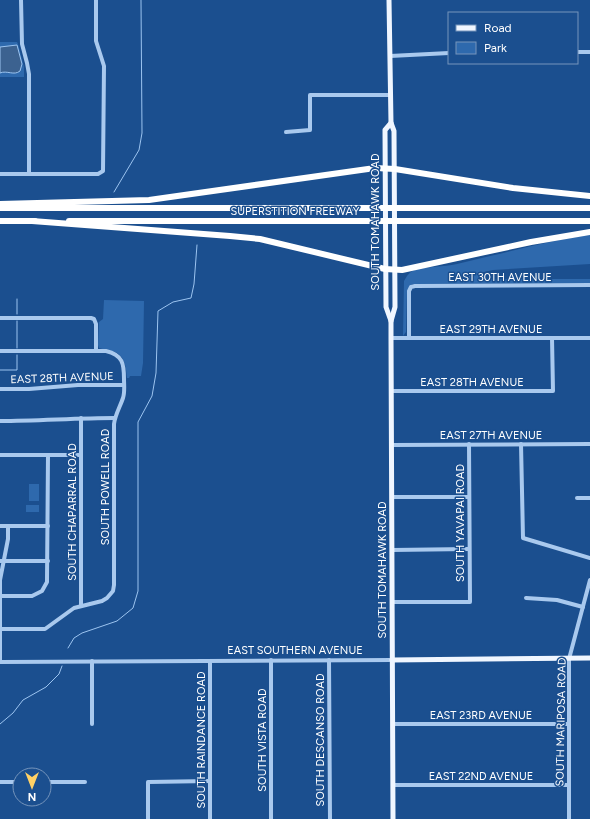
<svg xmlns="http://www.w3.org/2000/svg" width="590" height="819" font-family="Figtree,sans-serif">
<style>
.green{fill:#2e69ad}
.water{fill:#3c6290;stroke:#9cc4f0}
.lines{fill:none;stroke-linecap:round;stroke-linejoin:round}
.stream{stroke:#9cc4f0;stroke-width:1}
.minor{stroke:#a9c9ee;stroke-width:4}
.major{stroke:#f0f6ff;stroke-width:5}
.highway{stroke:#fff;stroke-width:6}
.highway-bridge{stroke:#fff;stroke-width:6}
.labels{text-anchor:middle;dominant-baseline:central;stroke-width:3;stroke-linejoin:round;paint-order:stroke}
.street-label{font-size:11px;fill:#fff;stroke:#1b4f8f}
</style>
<rect width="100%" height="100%" fill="#1b4f8f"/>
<g class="green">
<path d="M0 42H17L18 44 24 67V77H0Z"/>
<path d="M590 235V264L493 270 479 273 478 275 483 279H590V283L412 284 407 290 406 332 403 336 404 281C407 276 409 272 415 270 428 266 443 267 457 264 501 254 545 241 590 235Z"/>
<path d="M104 300 144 301 143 363 141 376H130L129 378H127C126 367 125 354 112 351 108 349 104 350 99 348L98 345 99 322 103 319Z"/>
<path d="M39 484V501H29V484Z"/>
<rect x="26" y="505" width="13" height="7"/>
</g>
<path class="water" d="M17 45 22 64 20 71C14 76 7 70 0 73V47Z"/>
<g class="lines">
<g class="stream">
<path d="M114 192 139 150 142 133 141 0"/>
<path d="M17 299V314"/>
<path d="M17 321V348"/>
<path d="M0 370H17V355"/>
<path d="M68 648 74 638 82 633 117 621 133 608 138 591V422L152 396 156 373 158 311 173 302 191 298 194 284 197 245"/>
<path d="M0 724 13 713 23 700 46 687 59 674 62 666"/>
</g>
<g class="minor">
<path d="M21 0 22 44 27 63 29 74V174"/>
<path d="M577 52H590"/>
<path d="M390 56 449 53"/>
<path d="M286 132 310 130V95H390"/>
<path d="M0 174H98L103 171 104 66 96 41V0"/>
<path d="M0 318H91L94 319 96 324V351"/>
<path d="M391 338H590"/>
<path d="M409 338V291L411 287 415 286 590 285"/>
<path d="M0 351H106C123 355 124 364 124 379 124 385 125 392 123 398 120 407 115 415 114 424V585L113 591 107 598 102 601 74 608 45 629H0"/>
<path d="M0 389H29L78 385H124"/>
<path d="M391 391H553L552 338"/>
<path d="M81 418V606"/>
<path d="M0 421C38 421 76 418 115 418"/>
<path d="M521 444 523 538 590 558"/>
<path d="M392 445 590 444"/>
<path d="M0 455H81"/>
<path d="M392 497H469"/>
<path d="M577 498H590"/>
<path d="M0 526H48"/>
<path d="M392 550 469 549"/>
<path d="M0 561H48"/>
<path d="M0 596H32L42 591 47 582 48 455"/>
<path d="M526 598 557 600 583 607"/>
<path d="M392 602H470L469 444"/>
<path d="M329 660 330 819"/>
<path d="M210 661V819"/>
<path d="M0 662 392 660"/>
<path d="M0 662V580L8 539V526"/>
<path d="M92 724V661"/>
<path d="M393 724H569"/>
<path d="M0 782H20"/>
<path d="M44 782H85"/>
<path d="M393 785H569"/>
<path d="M148 819V782L210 781"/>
<path d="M271 819V660"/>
<path d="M569 819V659L590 580"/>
</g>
<g class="major">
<path d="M389 0 391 123 394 131 395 307 391 321"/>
<path d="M391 123 385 130 386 307 391 321V338L393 819"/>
<path d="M392 660 590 658"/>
</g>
<g class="highway">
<path d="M0 204 149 200 375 168 395 169 513 188 590 196"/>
<path d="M0 208H373"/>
<path d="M409 208H590"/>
<path d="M0 221H35"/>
<path d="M32 221 230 236 260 239 385 269 402 270 531 242 590 232"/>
<path d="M69 221H373"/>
<path d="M409 221H590"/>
</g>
<g class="highway-bridge">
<path d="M373 208H409"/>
<path d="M373 221H409"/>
</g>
</g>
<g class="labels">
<g class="street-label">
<text x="295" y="211">SUPERSTITION FREEWAY</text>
<text transform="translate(375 222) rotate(-90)">SOUTH TOMAHAWK ROAD</text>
<text x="500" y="277">EAST 30TH AVENUE</text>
<text x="491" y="329">EAST 29TH AVENUE</text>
<text transform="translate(62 378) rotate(-2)">EAST 28TH AVENUE</text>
<text x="472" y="382">EAST 28TH AVENUE</text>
<text x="491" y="435">EAST 27TH AVENUE</text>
<text transform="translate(105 487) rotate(-90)">SOUTH POWELL ROAD</text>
<text transform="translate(72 512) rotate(-90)">SOUTH CHAPARRAL ROAD</text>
<text transform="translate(460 523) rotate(-90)">SOUTH YAVAPAI ROAD</text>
<text transform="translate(382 570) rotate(-90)">SOUTH TOMAHAWK ROAD</text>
<text x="295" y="650">EAST SOUTHERN AVENUE</text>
<text x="481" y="715">EAST 23RD AVENUE</text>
<text transform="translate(561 722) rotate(-89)">SOUTH MARIPOSA ROAD</text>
<text transform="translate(201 740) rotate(-90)">SOUTH RAINDANCE ROAD</text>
<text transform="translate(262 740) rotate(-90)">SOUTH VISTA ROAD</text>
<text transform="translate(320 740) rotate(-90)">SOUTH DESCANSO ROAD</text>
<text x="481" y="776">EAST 22ND AVENUE</text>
</g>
</g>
<rect x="448" y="12" width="130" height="52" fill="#1b4f8f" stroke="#7695bc"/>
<rect x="456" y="25" width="20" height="6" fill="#f0f6ff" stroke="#7695bc"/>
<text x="484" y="32" font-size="12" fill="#ffffff">Road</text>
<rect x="456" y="42" width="20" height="12" fill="#2e69ad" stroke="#7695bc"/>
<text x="484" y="52" font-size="12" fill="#ffffff">Park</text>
<g transform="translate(32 787) rotate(180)"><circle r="19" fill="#1b4f8f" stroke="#7695bc"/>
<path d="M0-3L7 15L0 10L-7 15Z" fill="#ffd166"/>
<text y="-6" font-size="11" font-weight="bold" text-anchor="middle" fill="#ffffff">N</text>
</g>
</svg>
